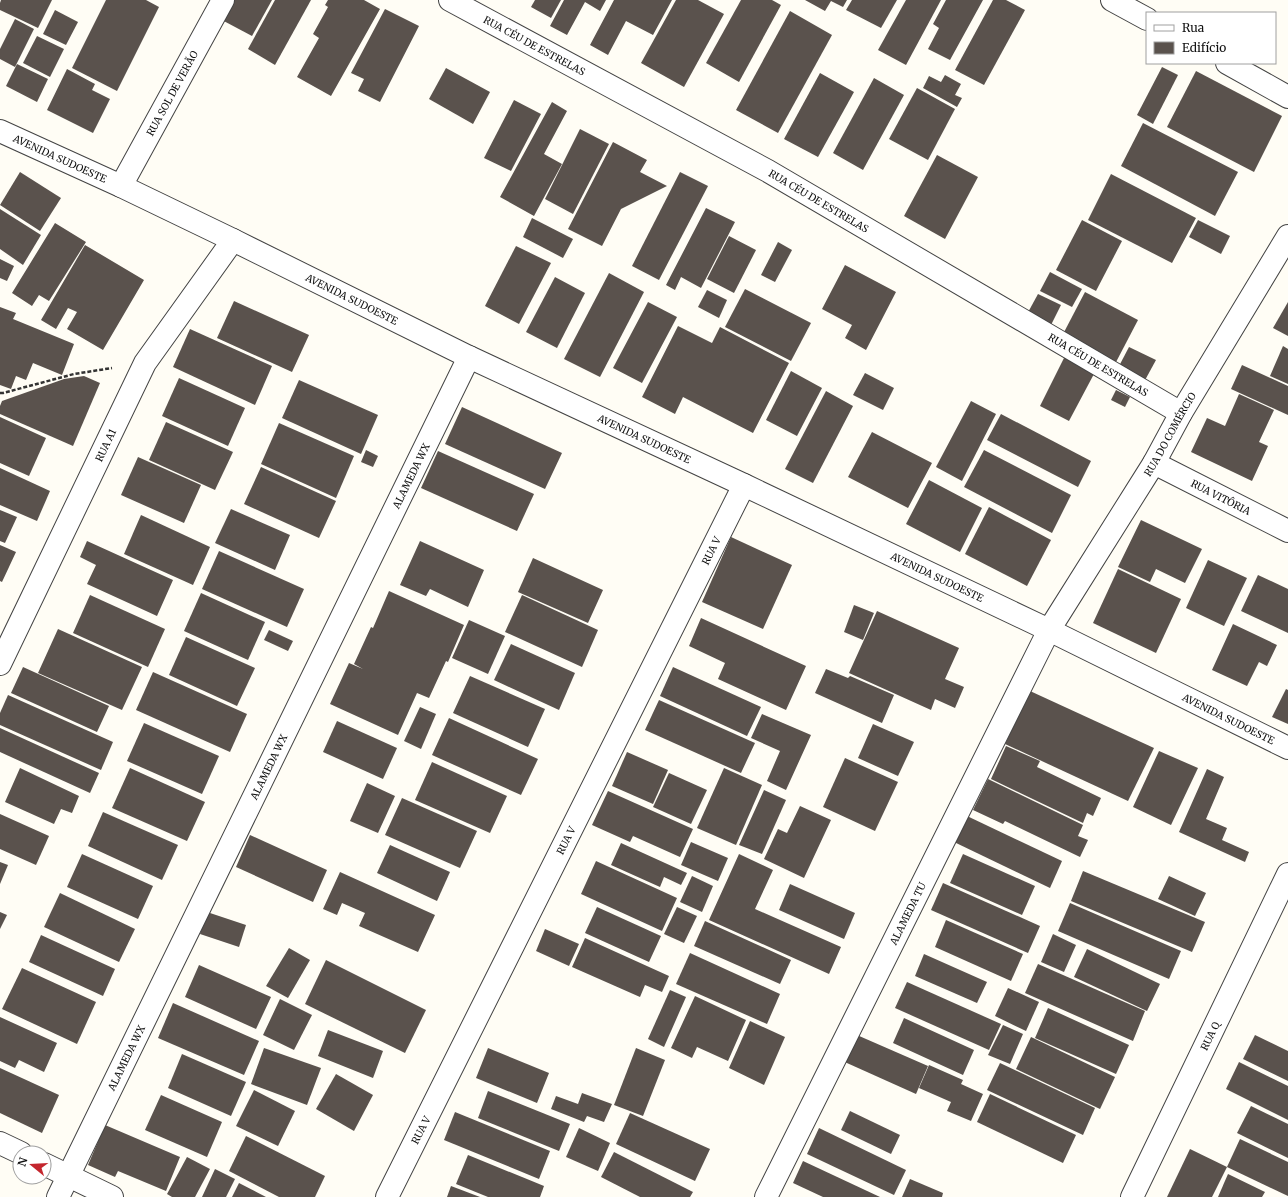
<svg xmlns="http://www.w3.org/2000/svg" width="1288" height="1197" font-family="Merriweather,serif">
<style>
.building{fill:#5a524d}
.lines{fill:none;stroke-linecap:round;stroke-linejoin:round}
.minor-casing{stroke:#444;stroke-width:24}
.path{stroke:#333;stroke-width:2.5;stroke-dasharray:4 2;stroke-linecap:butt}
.minor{stroke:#fff;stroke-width:22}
.labels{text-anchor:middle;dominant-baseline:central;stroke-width:4;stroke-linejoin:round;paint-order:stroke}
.street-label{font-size:10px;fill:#111;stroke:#fff}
</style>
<rect width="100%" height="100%" fill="#fffdf5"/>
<g class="building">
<path d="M1 0H52L38 28 0 10V3Z"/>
<path d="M106 0H146L159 7 117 91 72 68Z"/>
<path d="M231 0H272L252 36 220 19Z"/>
<path d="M275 0H311L275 65 248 49Z"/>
<path d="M328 0H364L380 9 331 96 297 77 319 38 313 34 328 7 325 5Z"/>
<path d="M535 0H561L551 18 531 7Z"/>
<path d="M564 0H606L600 11 585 2 567 35 550 26Z"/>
<path d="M614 0H672L653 35 626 21 608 55 590 45Z"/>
<path d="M676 0H698L724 14 684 87 641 63Z"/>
<path d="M741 0H772L781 5 739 82 706 63Z"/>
<path d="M805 0H847L843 7 831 1 825 11Z"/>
<path d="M852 0H897L881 28 846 10Z"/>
<path d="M906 0H941L906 65 878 50Z"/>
<path d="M946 0H983L950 60 928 49 939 28 933 24Z"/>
<path d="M993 0H1006L1025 10 984 85 955 70Z"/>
<path d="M385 9 419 26 380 102 358 91 364 79 351 73Z"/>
<path d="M55 10 78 22 66 45 43 34Z"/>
<path d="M790 11 832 35 778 133 736 110Z"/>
<path d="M15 19 34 29 15 67 0 59V49Z"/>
<path d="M37 36 64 49 50 77 23 63Z"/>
<path d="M17 64 48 79 37 102 6 86Z"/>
<path d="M1162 67 1178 75 1153 124 1137 115Z"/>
<path d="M446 68 490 92 473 124 429 99Z"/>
<path d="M67 69 95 84 92 90 110 99 93 133 47 110Z"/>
<path d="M1196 71 1282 116 1254 172 1167 127Z"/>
<path d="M820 73 854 92 818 157 784 139Z"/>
<path d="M945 75 961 84 955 95 962 98 957 107 923 88 929 76 941 82Z"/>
<path d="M874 78 904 95 863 170 833 153Z"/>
<path d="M917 88 955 109 928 160 889 139Z"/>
<path d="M514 100 541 114 511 171 484 158Z"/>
<path d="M552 102 567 111 544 154 562 164 534 216 500 197Z"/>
<path d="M1143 123 1238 172 1215 216 1121 166Z"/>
<path d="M580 129 609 144 573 214 545 199Z"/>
<path d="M613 142 647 160 640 172 667 186 621 209 602 246 568 229Z"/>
<path d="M937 155 978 177 945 239 904 216Z"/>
<path d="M20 172 61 198 40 231 0 205Z"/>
<path d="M680 172 708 186 659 280 632 266Z"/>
<path d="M1111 174 1196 218 1172 263 1088 220Z"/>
<path d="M706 208 735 222 701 288 681 277 675 290 666 285Z"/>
<path d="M0 209 41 235 23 265 0 249Z"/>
<path d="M532 218 573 239 563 258 523 237Z"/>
<path d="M1082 220 1122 241 1096 291 1056 270Z"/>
<path d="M1198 220 1230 236 1221 254 1189 237Z"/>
<path d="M55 223 86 242 49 301 39 295 32 306 12 293Z"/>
<path d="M729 236 756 250 734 293 707 279Z"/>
<path d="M778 242 792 250 775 282 761 275Z"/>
<path d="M85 245 144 280 103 350 67 329 77 312 68 308 56 329 41 320Z"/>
<path d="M516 246 551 263 519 324 485 306Z"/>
<path d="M0 259 14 266 7 281 0 278Z"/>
<path d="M845 265 896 292 866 350 845 338 852 325 822 309Z"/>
<path d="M1050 272 1082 289 1072 307 1040 291Z"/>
<path d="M609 273 644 292 600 377 564 359Z"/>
<path d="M555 277 585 293 557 348 526 332Z"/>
<path d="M745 289 811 323 791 361 725 327Z"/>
<path d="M707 290 727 300 719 318 698 307Z"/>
<path d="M1085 292 1138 320 1115 364 1062 336Z"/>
<path d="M1038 294 1061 305 1049 329 1026 316Z"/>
<path d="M234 301 309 335 292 372 217 338Z"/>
<path d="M648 302 677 317 642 383 613 368Z"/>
<path d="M1288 302V336L1273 328Z"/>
<path d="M0 307 16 313 13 319 74 344 62 375 33 363 26 380 16 376 11 389 0 385Z"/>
<path d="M678 326 712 343 720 327 789 363 753 433 683 397 675 414 642 397Z"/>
<path d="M190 329 272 366 255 405 173 367Z"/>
<path d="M1283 346 1288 349V384L1270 376Z"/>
<path d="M1129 347 1156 360 1144 382 1118 368Z"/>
<path d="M1065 356 1095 372 1069 421 1040 406Z"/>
<path d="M1242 365 1288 386V415L1231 389Z"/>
<path d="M791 371 822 388 797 436 766 420Z"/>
<path d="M865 373 894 388 883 410 853 395Z"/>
<path d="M84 376 100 383 73 446 0 414V406L2 401 64 379Z"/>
<path d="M179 378 245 408 228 446 162 416Z"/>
<path d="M299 380 378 415 361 454 282 418Z"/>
<path d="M1116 390 1130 397 1125 407 1111 400Z"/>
<path d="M826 391 853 406 813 483 785 469Z"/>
<path d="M1239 394 1274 410 1259 442 1268 446 1252 481 1191 452 1207 418 1225 426Z"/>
<path d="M971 401 996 414 962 481 936 467Z"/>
<path d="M462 407 562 453 545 489 445 444Z"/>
<path d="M1001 414 1091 461 1078 487 987 440Z"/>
<path d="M0 417 46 438 29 476 0 463Z"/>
<path d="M166 422 233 452 215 490 149 460Z"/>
<path d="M279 423 354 456 336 498 261 464Z"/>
<path d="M872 432 932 463 908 508 848 477Z"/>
<path d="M366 450 378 456 373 467 361 462Z"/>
<path d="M984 450 1071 495 1052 533 964 487Z"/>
<path d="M438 451 534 494 517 531 421 488Z"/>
<path d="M138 457 201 485 184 523 121 495Z"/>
<path d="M261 467 336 501 319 538 244 504Z"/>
<path d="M0 468 50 491 37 521 0 505Z"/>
<path d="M929 480 982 508 960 552 906 524Z"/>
<path d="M989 507 1051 540 1027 586 965 554Z"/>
<path d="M231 509 290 535 275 570 215 543Z"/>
<path d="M0 510 17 517 5 543 0 541Z"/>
<path d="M141 515 210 547 193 585 124 554Z"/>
<path d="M1141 520 1202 549 1185 583 1156 569 1150 582 1118 567Z"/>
<path d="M731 537 792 565 763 629 702 602Z"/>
<path d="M87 541 173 580 157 616 87 584 96 565 80 557Z"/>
<path d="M420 541 484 570 468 607 430 589 426 596 400 585Z"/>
<path d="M0 545 16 552 2 582 0 581Z"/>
<path d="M219 551 304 589 287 627 202 589Z"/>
<path d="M533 558 603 590 588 623 518 592Z"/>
<path d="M1208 560 1247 578 1224 626 1186 608Z"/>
<path d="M1118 569 1181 599 1156 653 1093 623Z"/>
<path d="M1258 575 1288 589V633L1241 611Z"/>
<path d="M389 591 464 625 448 662 446 661 429 698 417 693 398 735 330 704 349 663 363 669 354 664 371 627 373 628Z"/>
<path d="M201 593 265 622 248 660 184 631Z"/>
<path d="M90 595 165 629 148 667 73 633Z"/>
<path d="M522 595 598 630 582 667 505 632Z"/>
<path d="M854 605 874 613 863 640 844 632Z"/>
<path d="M877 611 959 648 945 679 964 687 955 708 935 699 931 710 849 673Z"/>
<path d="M701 618 806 666 786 710 718 679 725 663 689 646Z"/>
<path d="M469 620 505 636 488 674 452 658Z"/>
<path d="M1233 624 1277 645 1267 666 1259 662 1247 686 1212 670Z"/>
<path d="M58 629 142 667 122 710 38 673Z"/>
<path d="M269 630 293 641 288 651 264 640Z"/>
<path d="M186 637 255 668 237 706 169 675Z"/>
<path d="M511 644 575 673 559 710 494 680Z"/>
<path d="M23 667 109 706 97 732 11 693Z"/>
<path d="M673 667 761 707 747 736 660 696Z"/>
<path d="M826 669 848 678 850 676 894 695 882 723 815 693Z"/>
<path d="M153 672 247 714 230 752 136 710Z"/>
<path d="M470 676 545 709 528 747 453 713Z"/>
<path d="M1286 689 1288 690V724L1272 717Z"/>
<path d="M1030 691 1154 748 1128 801 1005 744Z"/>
<path d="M8 695 113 742 101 770 0 725V713Z"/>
<path d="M659 700 755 743 741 773 645 730Z"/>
<path d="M420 707 436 714 421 749 404 741Z"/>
<path d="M762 714 811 735 786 790 767 781 780 751 751 738Z"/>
<path d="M449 718 538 759 521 795 432 755Z"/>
<path d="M337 721 397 748 383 779 323 752Z"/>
<path d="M144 723 219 756 202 794 127 761Z"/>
<path d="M873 724 914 742 898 776 858 758Z"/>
<path d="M0 728 99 773 90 793 0 752Z"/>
<path d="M1006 746 1040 761 1037 767 1101 798 1093 816 1087 813 1083 823 991 779Z"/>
<path d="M1159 751 1198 768 1171 825 1133 807Z"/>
<path d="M627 752 668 770 653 804 612 786Z"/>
<path d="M845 758 898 782 875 831 823 807Z"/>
<path d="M432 762 507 796 490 833 415 800Z"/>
<path d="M20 768 79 796 72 813 61 809 54 824 5 802Z"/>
<path d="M130 768 205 802 187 841 112 808Z"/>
<path d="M724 768 762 785 736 845 697 828Z"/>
<path d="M1207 769 1224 777 1206 819 1227 828 1222 840 1249 852 1245 862 1179 832Z"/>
<path d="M669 773 707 790 691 824 653 807Z"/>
<path d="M988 779 1083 825 1078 836 1088 840 1080 857 1005 821 1003 824 973 810Z"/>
<path d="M367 783 395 796 378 833 350 821Z"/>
<path d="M764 790 786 800 762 854 739 845Z"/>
<path d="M608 791 693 829 680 857 633 836 630 842 592 825Z"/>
<path d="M402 798 477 831 460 868 385 835Z"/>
<path d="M800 806 831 820 804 878 764 859 778 829 787 833Z"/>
<path d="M103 812 178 845 162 880 88 846Z"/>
<path d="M0 814 49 836 36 865 0 849Z"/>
<path d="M967 816 1062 861 1050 888 954 842Z"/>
<path d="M250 835 327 870 313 902 236 867Z"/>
<path d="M691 842 728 858 718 881 681 865Z"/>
<path d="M621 843 687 873 681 885 664 877 660 887 611 865Z"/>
<path d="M390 845 450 872 437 901 377 873Z"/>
<path d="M82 854 153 886 138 919 67 887Z"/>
<path d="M739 854 773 870 755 909 841 947 829 974 709 920Z"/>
<path d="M963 854 1035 886 1022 915 950 883Z"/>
<path d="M596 861 677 898 662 931 581 894Z"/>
<path d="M0 862 8 865 0 884Z"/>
<path d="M1083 871 1205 922 1192 952 1071 901Z"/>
<path d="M340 872 435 915 418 952 359 926 365 913 342 903 337 915 323 909Z"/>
<path d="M692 876 713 886 702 912 680 902Z"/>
<path d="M1169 876 1206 893 1195 916 1158 899Z"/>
<path d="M943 883 1040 926 1028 953 931 910Z"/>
<path d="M790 884 855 913 844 939 779 910Z"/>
<path d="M60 893 135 929 119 962 44 927Z"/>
<path d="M1070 903 1181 951 1169 979 1058 931Z"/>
<path d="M597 907 661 936 649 962 585 933Z"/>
<path d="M677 907 697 916 684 943 664 934Z"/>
<path d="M0 912 7 915 0 929Z"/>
<path d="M207 912 246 925 239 947 200 934Z"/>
<path d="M946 920 1023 954 1011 981 935 947Z"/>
<path d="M705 921 791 960 780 984 694 946Z"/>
<path d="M545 929 579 944 569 966 536 951Z"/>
<path d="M1053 934 1076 945 1064 972 1041 962Z"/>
<path d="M41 935 115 969 103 996 29 962Z"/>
<path d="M585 938 669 976 662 992 645 985 640 997 572 967Z"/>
<path d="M289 948 310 960 288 998 266 986Z"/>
<path d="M1087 949 1160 984 1147 1011 1074 977Z"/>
<path d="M690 953 780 994 767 1024 676 984Z"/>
<path d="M924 954 987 982 977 1003 915 976Z"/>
<path d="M326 960 426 1010 405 1053 305 1004Z"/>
<path d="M1038 964 1145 1011 1133 1041 1025 993Z"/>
<path d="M199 965 271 997 256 1029 185 997Z"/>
<path d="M22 968 96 1002 77 1044 2 1009Z"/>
<path d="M907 982 1001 1024 989 1050 895 1008Z"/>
<path d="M1008 988 1039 1002 1026 1031 995 1016Z"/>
<path d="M670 990 686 997 664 1047 648 1039Z"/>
<path d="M695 996 746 1020 728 1061 697 1047 692 1058 671 1048Z"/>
<path d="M280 999 312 1015 294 1050 263 1035Z"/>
<path d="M173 1003 259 1041 244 1075 158 1038Z"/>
<path d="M1048 1008 1129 1045 1116 1074 1035 1038Z"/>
<path d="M0 1017 57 1043 44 1072 19 1060 15 1068 0 1061Z"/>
<path d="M904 1018 974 1050 963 1075 893 1043Z"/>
<path d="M750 1021 785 1037 764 1085 729 1068Z"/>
<path d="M1003 1025 1023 1034 1010 1064 988 1055Z"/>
<path d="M328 1030 383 1051 373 1078 318 1056Z"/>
<path d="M850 1032 928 1066 916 1094 838 1059Z"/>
<path d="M1255 1035 1288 1051V1081L1243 1059Z"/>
<path d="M1031 1037 1115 1077 1100 1109 1016 1069Z"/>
<path d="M264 1048 321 1068 307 1105 251 1084Z"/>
<path d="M488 1048 549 1073 537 1103 476 1078Z"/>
<path d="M636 1048 665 1060 643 1116 614 1105Z"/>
<path d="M182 1054 246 1082 231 1116 168 1088Z"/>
<path d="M1239 1062 1288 1086V1120L1226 1089Z"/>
<path d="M1000 1063 1095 1108 1083 1135 987 1090Z"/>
<path d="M929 1065 963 1080 961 1084 983 1094 971 1121 947 1111 951 1102 919 1088Z"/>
<path d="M0 1068 59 1095 42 1133 0 1113Z"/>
<path d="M336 1074 373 1095 354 1131 316 1109Z"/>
<path d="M254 1090 295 1111 278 1146 236 1126Z"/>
<path d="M488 1091 570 1124 559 1151 478 1118Z"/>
<path d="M582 1093 612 1104 604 1122 587 1116 584 1122 551 1109 556 1096 578 1104Z"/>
<path d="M990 1094 1076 1135 1063 1163 977 1122Z"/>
<path d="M161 1095 222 1122 207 1157 145 1130Z"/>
<path d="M1251 1106 1288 1124V1158L1237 1133Z"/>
<path d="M850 1111 900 1135 891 1154 841 1130Z"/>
<path d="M455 1112 550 1151 539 1179 444 1140Z"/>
<path d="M630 1113 710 1149 695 1181 616 1144Z"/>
<path d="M105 1125 180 1157 166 1191 118 1171 115 1177 88 1165Z"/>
<path d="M579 1128 610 1143 598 1171 566 1157Z"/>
<path d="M819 1128 906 1170 894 1195 807 1154Z"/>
<path d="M246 1136 325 1176 315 1197H279L229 1171Z"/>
<path d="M1240 1139 1288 1162V1196L1227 1167Z"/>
<path d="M1190 1149 1227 1167 1212 1197H1167Z"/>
<path d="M614 1152 693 1192 690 1197H640L601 1177Z"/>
<path d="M468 1155 544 1186 540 1197H488L456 1184Z"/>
<path d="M187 1157 210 1169 195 1197H172L167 1194Z"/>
<path d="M803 1161 880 1197H823L793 1183Z"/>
<path d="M215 1169 235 1179 226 1197H202Z"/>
<path d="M1228 1174 1265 1192 1262 1197H1218Z"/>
<path d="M910 1179 943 1193 942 1197H902Z"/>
<path d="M239 1183 266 1197H232Z"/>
<path d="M451 1186 480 1197H447Z"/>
</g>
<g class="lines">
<defs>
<g id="minor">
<path id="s1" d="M450 0 768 171 1181 413"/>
<path d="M1112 0 1147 19"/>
<path d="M1227 63 1288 97"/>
<path id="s2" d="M0 131 121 186 233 240 469 357 744 485 1049 630 1288 748"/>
<path id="s3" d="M121 186 223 0"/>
<path id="s4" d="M1154 463 1288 531"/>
<path id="s5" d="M0 664 145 363 233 240"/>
<path d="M0 1143 21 1153"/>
<path d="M44 1164 112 1197"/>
<path id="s6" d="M58 1197 469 357"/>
<path id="s7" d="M387 1197 744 485"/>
<path id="s8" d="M766 1197 1049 630 1154 463 1181 413 1288 236"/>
<path id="s9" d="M1132 1197 1288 874"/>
</g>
</defs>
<use href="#minor" class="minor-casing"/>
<path class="path" d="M0 393H3L74 374 112 368"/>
<use href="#minor" class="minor"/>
</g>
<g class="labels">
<g class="street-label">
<text stroke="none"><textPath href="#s1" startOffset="96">RUA CÉU DE ESTRELAS</textPath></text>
<text stroke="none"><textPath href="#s3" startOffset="106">RUA SOL DE VERÃO</textPath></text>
<text stroke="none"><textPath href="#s2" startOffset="66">AVENIDA SUDOESTE</textPath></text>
<text stroke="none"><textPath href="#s1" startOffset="420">RUA CÉU DE ESTRELAS</textPath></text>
<text stroke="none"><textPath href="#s2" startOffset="390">AVENIDA SUDOESTE</textPath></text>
<text stroke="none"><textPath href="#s1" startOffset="744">RUA CÉU DE ESTRELAS</textPath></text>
<text stroke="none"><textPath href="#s8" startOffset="864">RUA DO COMÉRCIO</textPath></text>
<text stroke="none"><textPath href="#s2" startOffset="714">AVENIDA SUDOESTE</textPath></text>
<text stroke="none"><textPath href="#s5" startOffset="243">RUA A1</textPath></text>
<text stroke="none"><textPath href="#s6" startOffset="803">ALAMEDA WX</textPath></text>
<text stroke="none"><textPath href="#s4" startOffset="75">RUA VITÔRIA</textPath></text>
<text stroke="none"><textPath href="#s7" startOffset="723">RUA V</textPath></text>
<text stroke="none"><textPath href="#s2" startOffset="1038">AVENIDA SUDOESTE</textPath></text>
<text stroke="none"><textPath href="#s2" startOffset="1362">AVENIDA SUDOESTE</textPath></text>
<text stroke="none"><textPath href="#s6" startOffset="479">ALAMEDA WX</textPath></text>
<text stroke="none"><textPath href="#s7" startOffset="399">RUA V</textPath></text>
<text stroke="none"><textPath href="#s8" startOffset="317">ALAMEDA TU</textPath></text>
<text stroke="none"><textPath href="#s9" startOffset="179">RUA Q</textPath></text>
<text stroke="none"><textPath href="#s6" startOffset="155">ALAMEDA WX</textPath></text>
<text stroke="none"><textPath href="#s7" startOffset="75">RUA V</textPath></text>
</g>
</g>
<rect x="1146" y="12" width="130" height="52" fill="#ffffff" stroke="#a0a0a0"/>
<rect x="1154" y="25" width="20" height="6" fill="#ffffff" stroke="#a0a0a0"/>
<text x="1182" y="32" font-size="12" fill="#111111">Rua</text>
<rect x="1154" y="42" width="20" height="12" fill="#5a524d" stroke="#a0a0a0"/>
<text x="1182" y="52" font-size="12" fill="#111111">Edifício</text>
<g transform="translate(32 1165) rotate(288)"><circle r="19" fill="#ffffff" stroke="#a0a0a0"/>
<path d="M0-3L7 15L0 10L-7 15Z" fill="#c4262e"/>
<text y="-6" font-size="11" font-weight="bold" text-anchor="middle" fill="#111111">N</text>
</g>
</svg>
